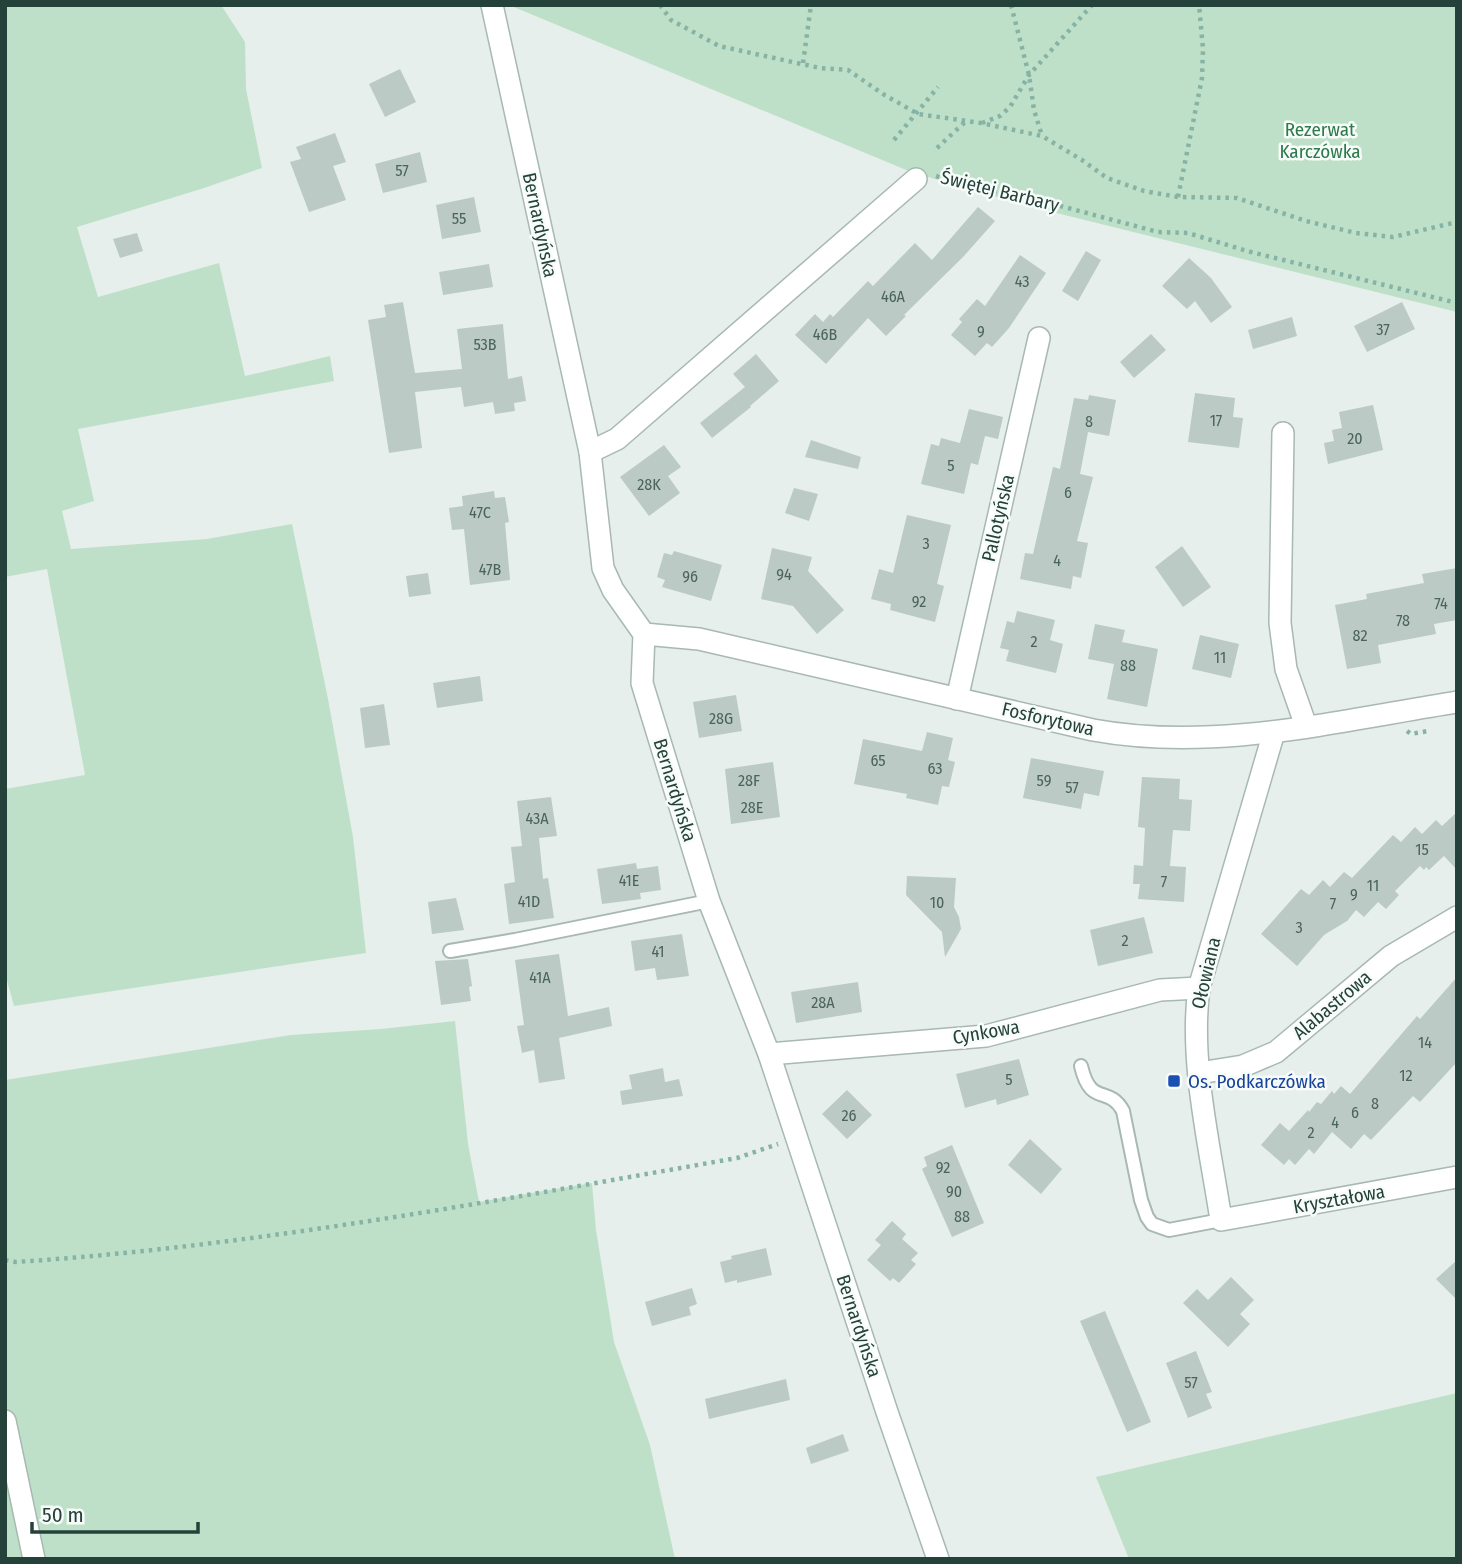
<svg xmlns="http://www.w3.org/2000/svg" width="1462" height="1564" font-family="'Fira Sans Condensed',sans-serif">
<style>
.green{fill:#bfe0c8}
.building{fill:#bbcac4}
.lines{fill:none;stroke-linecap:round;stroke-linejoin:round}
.lane-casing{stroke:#a8b8b2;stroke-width:16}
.street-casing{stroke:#a8b8b2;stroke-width:24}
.path{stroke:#86b3a5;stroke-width:4.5;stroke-dasharray:3.5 5;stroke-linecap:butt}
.lane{stroke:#fff;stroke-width:12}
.street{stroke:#fff;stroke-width:21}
.transit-dot{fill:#1a4fb4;stroke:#f7fbf9;stroke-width:2.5}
.labels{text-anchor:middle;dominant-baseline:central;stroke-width:5;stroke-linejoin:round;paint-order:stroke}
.number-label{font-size:16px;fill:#4a645c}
.park-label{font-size:19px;fill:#2d7a4b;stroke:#f7fbf9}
.street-label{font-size:19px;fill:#24423a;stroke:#f7fbf9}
.transit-label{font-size:19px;fill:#164399;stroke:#f7fbf9;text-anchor:start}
</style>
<rect width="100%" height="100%" fill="#e6efeb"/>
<g class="green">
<path d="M5 5H221L245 42 246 89 262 168 201 189 77 227 98 297 219 263 245 376 330 356 334 381 78 429 94 501 62 511 71 549 207 539 292 524 328 699 353 837 366 953 14 1006 5 973V789L85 775 47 569 5 577Z"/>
<path d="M509 5H1457V312L1024 205 911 172Z"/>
<path d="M455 1021 468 1144 479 1202 592 1183 596 1230 614 1342 650 1445 675 1559H5V1080L291 1035 381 1029Z"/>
<path d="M1457 1393V1559H1129L1096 1477Z"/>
</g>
<g class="building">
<path d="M400 69 416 102 385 117 369 84Z"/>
<path d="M335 133 346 162 333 166 346 200 309 212 290 162 301 159 296 147Z"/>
<path d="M420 152 427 182 383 193 375 164Z"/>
<path d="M474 197 481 232 442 239 436 205Z"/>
<path d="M978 207 995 221 963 257 904 315 906 316 886 336 868 318 826 364 795 335 815 314 823 322 830 314 833 317 868 281 873 286 915 243 932 260Z"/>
<path d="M137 233 143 251 120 258 113 239Z"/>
<path d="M1086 251 1101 260 1078 301 1062 291Z"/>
<path d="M1020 255 1046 273 1009 328 992 347 987 343 975 356 951 335 962 322 959 319 977 299 985 306Z"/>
<path d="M1189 258 1211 278 1232 307 1211 323 1195 301 1187 309 1162 286Z"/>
<path d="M489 264 493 287 443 295 439 272Z"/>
<path d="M403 302 415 373 462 369 457 329 503 324 508 379 522 376 526 401 514 403 515 411 495 414 493 402 464 407 461 387 415 392 422 448 389 453 368 320 386 317 384 305Z"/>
<path d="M1402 302 1415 329 1367 352 1354 326Z"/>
<path d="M1292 317 1297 336 1253 349 1248 330Z"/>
<path d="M1151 334 1166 350 1134 378 1120 362Z"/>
<path d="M756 354 779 381 750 406 751 407 712 438 700 423 745 387 733 374Z"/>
<path d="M1195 393 1235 398 1233 417 1243 418 1239 448 1188 442Z"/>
<path d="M1089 395 1116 400 1109 436 1088 432 1080 474 1093 477 1077 541 1088 543 1081 578 1073 576 1071 589 1020 579 1025 553 1033 554 1053 467 1060 469 1074 398 1088 400Z"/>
<path d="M1373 405 1383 450 1328 464 1324 443 1334 441 1332 430 1342 428 1339 412Z"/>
<path d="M969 409 1003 417 998 439 985 436 978 465 971 463 964 494 921 484 931 444 939 446 941 438 960 443Z"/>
<path d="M811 440 861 457 858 469 805 457Z"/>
<path d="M664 445 681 467 668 476 680 493 649 516 620 477Z"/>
<path d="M794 488 818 494 809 521 785 513Z"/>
<path d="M494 491 495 498 505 497 509 522 505 523 510 580 470 585 464 529 452 530 449 508 463 506 462 496Z"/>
<path d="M907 515 951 525 937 584 944 586 935 622 890 610 891 604 871 599 879 569 893 573Z"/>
<path d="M1182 546 1211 587 1183 607 1155 567Z"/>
<path d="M772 548 812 557 808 571 844 610 817 634 793 606 761 599Z"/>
<path d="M674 551 722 565 711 601 662 587 665 580 657 577 664 553 672 555Z"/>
<path d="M1457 568V620L1434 624 1436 634 1378 645 1381 663 1347 669 1335 605 1367 599 1366 594 1424 583 1422 574Z"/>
<path d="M428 573 431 594 409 597 406 576Z"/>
<path d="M1017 611 1055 620 1050 640 1063 644 1056 673 1006 661 1009 650 1000 648 1007 621 1014 623Z"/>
<path d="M1095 624 1125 630 1122 642 1158 649 1147 707 1107 699 1114 664 1088 659Z"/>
<path d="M1200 635 1239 644 1231 678 1192 669Z"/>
<path d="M480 676 483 701 437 708 433 683Z"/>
<path d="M736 695 742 731 699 738 693 702Z"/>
<path d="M384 704 390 745 365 748 360 708Z"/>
<path d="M927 732 953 738 948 760 955 762 949 787 942 786 938 805 906 798 907 794 854 784 863 739 922 751Z"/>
<path d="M1031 758 1104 771 1099 796 1084 793 1081 809 1023 798Z"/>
<path d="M773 762 780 817 731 824 725 769Z"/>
<path d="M1142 777 1180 779 1179 799 1192 800 1190 831 1173 830 1170 866 1186 867 1184 902 1138 899 1140 884H1133L1134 865 1143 866 1145 828 1138 827Z"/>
<path d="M551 797 557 836 539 838 543 879 548 878 554 918 509 924 504 884 515 882 511 847 522 846 517 801Z"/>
<path d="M1457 812V870L1444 856 1429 870 1426 867 1424 870 1420 866 1395 891 1399 895 1386 909 1378 902 1364 917 1356 910 1347 921 1324 935 1297 966 1261 934 1301 889 1309 895 1323 880 1330 887 1344 872 1352 878 1393 835 1401 842 1415 827 1422 834 1436 820 1442 826Z"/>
<path d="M636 863 637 869 658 866 661 890 640 893 641 899 602 904 597 869Z"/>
<path d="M907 876 956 878 954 907 959 917 961 929 945 957 942 932 906 895Z"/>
<path d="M456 898 464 930 432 934 428 902Z"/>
<path d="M1144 917 1153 953 1098 966 1090 930Z"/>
<path d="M682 934 689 976 657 980 655 968 635 971 631 941Z"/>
<path d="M559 954 568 1016 609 1007 612 1026 559 1038 565 1079 539 1083 534 1050 522 1053 517 1026 524 1025 515 960Z"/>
<path d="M468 959 472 986 469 987 471 1001 441 1005 435 961Z"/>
<path d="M1457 977V1062L1420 1102 1413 1096 1371 1140 1364 1134 1351 1149 1332 1132 1314 1154 1309 1149 1295 1165 1289 1159 1284 1165 1261 1145 1280 1123 1289 1131 1308 1110 1309 1112 1317 1102 1321 1104 1332 1091 1334 1094 1341 1086 1350 1094 1417 1016 1420 1019Z"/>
<path d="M858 982 862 1012 796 1023 791 992Z"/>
<path d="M1019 1059 1029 1095 997 1105 996 1099 965 1108 956 1074Z"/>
<path d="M663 1068 665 1082 679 1079 683 1096 622 1105 620 1091 632 1089 629 1075Z"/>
<path d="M847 1090 872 1115 847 1139 822 1114Z"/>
<path d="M1030 1139 1062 1169 1041 1194 1008 1165Z"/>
<path d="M952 1145 984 1223 952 1237 922 1169 927 1166 924 1157Z"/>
<path d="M892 1221 906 1234 902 1239 918 1253 911 1260 916 1264 899 1283 893 1278 890 1281 867 1260 881 1245 875 1240Z"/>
<path d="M766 1248 772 1275 737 1283V1280L725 1283 720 1262 732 1259 731 1256Z"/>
<path d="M1457 1260V1300L1436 1279Z"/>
<path d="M1231 1277 1254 1300 1240 1314 1250 1324 1228 1347 1183 1303 1197 1289 1208 1300Z"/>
<path d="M692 1288 697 1304 689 1307 691 1315 652 1326 645 1302Z"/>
<path d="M1105 1311 1151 1422 1127 1432 1080 1321Z"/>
<path d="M1196 1351 1212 1392 1206 1394 1212 1408 1188 1418 1166 1363Z"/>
<path d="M786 1379 790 1400 709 1419 705 1399Z"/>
<path d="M843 1434 849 1451 811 1464 806 1448Z"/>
</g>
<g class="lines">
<defs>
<g id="lane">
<path d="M450 951 515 940 709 901"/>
<path d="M1081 1066C1091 1108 1108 1084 1123 1111L1141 1200 1147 1217 1152 1224 1169 1230 1221 1220"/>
</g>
<g id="street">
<path d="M492 5 590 452 603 568 613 590 644 634 642 683 709 901 769 1054 887 1412 938 1559"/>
<path d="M1283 433 1280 623 1286 669 1306 726"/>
<path d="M590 452 617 439 916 179"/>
<path d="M644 634 699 639 1093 730C1214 752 1337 721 1457 702"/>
<path d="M957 699 1039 338"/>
<path d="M1274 732 1199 988C1189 1061 1210 1147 1221 1220L1457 1177"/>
<path d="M769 1054 986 1036 1160 990 1199 988"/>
<path d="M1199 1073 1243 1066 1276 1052 1391 956 1457 917"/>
<path d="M5 1421 34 1559"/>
</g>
</defs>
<use href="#lane" class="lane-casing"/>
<use href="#street" class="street-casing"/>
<g class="path">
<path d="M660 5 671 20 719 46 820 68 848 70 883 94 918 114 981 123 1042 136 1082 160 1107 178 1144 191 1178 197 1237 198 1306 221 1356 233 1393 237 1457 222"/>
<path d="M1011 5 1029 75 1034 110 1042 136"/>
<path d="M803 63 811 5"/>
<path d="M982 123 1000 116 1010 107 1029 75 1092 5"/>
<path d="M894 140 938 87"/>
<path d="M937 148 965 122"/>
<path d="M936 176 975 188 1038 200 1158 232 1188 233 1247 251 1457 303"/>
<path d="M1178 197 1202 78 1203 49 1199 5"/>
<path d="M1407 731 1411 734 1428 731"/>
<path d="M5 1260 16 1262C258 1246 498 1200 737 1158L778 1144"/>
</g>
<use href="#lane" class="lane"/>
<use href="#street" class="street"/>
</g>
<rect class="transit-dot" x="1167" y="1074" width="14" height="14" rx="3.5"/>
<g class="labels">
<g class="number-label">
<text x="402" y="170">57</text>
<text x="459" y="218">55</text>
<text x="1022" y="281">43</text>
<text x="893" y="296">46A</text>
<text x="1383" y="329">37</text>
<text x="981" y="331">9</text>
<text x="825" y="334">46B</text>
<text x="485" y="344">53B</text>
<text x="1216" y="420">17</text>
<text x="1089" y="421">8</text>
<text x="1355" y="438">20</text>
<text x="951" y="465">5</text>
<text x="649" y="484">28K</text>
<text x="1068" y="492">6</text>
<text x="480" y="512">47C</text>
<text x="926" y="543">3</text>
<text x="1057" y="560">4</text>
<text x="490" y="569">47B</text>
<text x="784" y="574">94</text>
<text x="690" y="576">96</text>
<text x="919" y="601">92</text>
<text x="1441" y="603">74</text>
<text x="1403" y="620">78</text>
<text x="1360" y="635">82</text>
<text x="1034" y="641">2</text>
<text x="1220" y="657">11</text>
<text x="1128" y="665">88</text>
<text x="721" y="718">28G</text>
<text x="878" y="760">65</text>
<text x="935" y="768">63</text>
<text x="749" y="780">28F</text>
<text x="1044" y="780">59</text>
<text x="1072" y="787">57</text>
<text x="752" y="807">28E</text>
<text x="537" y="818">43A</text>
<text x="1422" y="849">15</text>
<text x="629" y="880">41E</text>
<text x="1164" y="881">7</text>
<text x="1373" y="885">11</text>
<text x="1354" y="894">9</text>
<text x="529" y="901">41D</text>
<text x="937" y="902">10</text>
<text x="1333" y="903">7</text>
<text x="1299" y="927">3</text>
<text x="1125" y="940">2</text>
<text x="658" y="951">41</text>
<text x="540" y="977">41A</text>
<text x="823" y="1002">28A</text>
<text x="1425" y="1042">14</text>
<text x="1406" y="1075">12</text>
<text x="1009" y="1079">5</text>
<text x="1375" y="1103">8</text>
<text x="1355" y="1112">6</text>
<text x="849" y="1115">26</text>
<text x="1335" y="1122">4</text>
<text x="1311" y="1132">2</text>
<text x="943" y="1167">92</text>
<text x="954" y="1191">90</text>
<text x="962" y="1216">88</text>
<text x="1191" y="1382">57</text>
</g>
<g class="park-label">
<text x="1320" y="129">Rezerwat<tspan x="1320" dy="22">Karczówka</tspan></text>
</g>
<g class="street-label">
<text transform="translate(1000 191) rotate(14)">Świętej Barbary</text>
<text transform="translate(540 225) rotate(78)">Bernardyńska</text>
<text transform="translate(998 518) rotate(-77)">Pallotyńska</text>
<text transform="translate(1048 719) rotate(13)">Fosforytowa</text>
<text transform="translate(675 790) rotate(73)">Bernardyńska</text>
<text transform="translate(1206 973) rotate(-77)">Ołowiana</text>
<text transform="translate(1332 1005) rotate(-40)">Alabastrowa</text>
<text transform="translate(986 1032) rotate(-10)">Cynkowa</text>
<text transform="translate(1339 1199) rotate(-10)">Kryształowa</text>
<text transform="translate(859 1326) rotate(72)">Bernardyńska</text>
</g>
<g class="transit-label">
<text x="1188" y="1081">Os. Podkarczówka</text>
</g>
</g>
<rect width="1462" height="1564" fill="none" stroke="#24423a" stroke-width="14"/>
<path d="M32 1522v10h166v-10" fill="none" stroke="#24423a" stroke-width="3.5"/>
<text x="42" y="1522" font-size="21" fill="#24423a" stroke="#f7fbf9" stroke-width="5" paint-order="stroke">50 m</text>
</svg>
